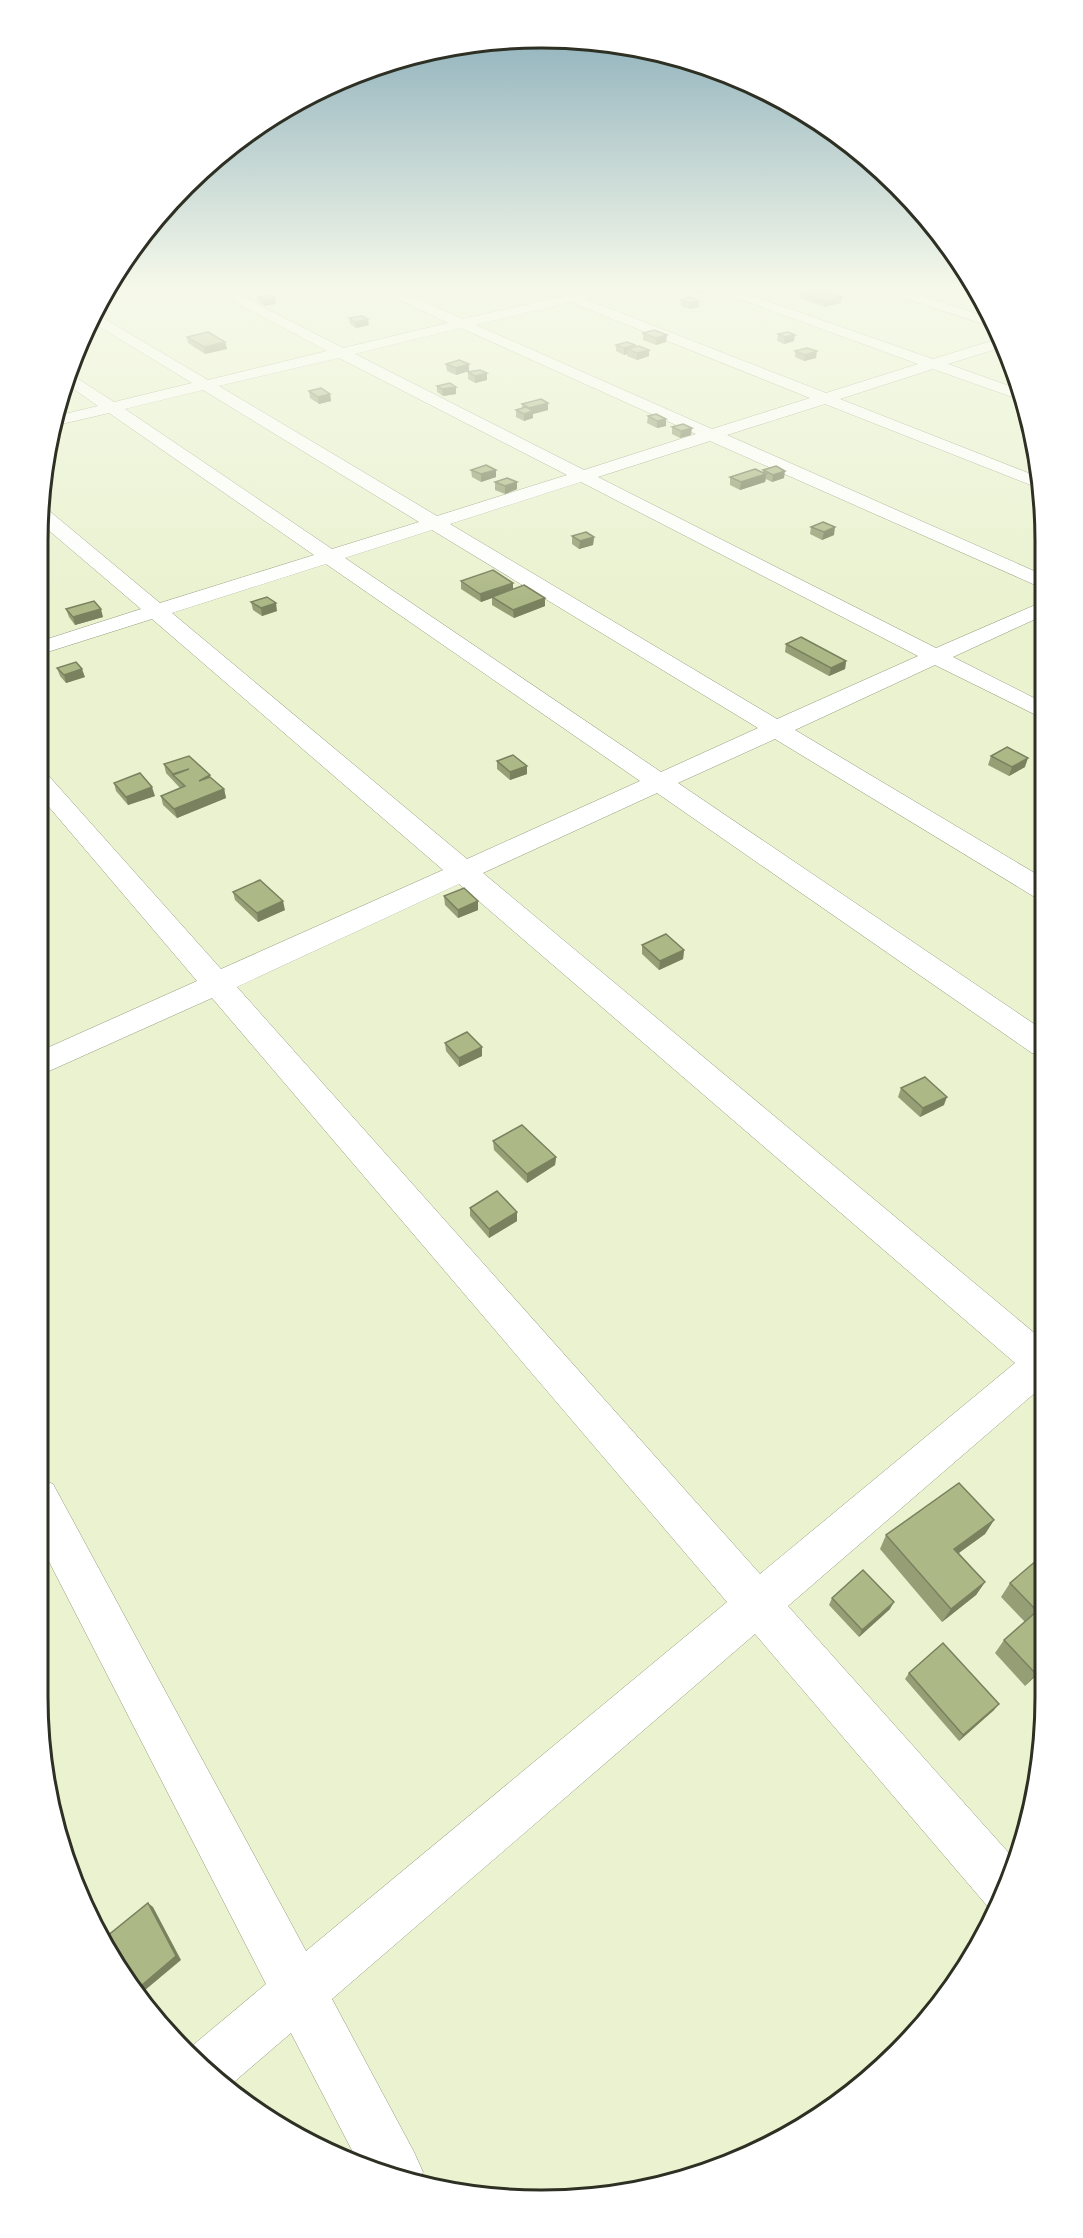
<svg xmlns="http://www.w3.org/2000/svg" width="1083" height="2238" font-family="Figtree,sans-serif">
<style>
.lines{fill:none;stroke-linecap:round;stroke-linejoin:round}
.minor-casing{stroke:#939b7b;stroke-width:1}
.minor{fill:#fff;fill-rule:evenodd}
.wall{fill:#959e74}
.shaded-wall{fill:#79815e}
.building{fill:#adb887;stroke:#79815e;stroke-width:1.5}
.rim{fill:none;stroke:#2d3023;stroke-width:3}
</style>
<rect width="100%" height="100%" fill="#eaf2d0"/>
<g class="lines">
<defs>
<g id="minor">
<path d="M205 286H222L343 348 448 323 371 286H389L463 319 560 297 566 292 572 294 602 286H627L585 299 826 393 918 364 704 286H724L933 359 1001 338 1006 346 948 364 1018 389 1021 400 933 369 840 399 1041 478V489L825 404 727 435 1041 574 1042 588 710 441 598 477 936 648 1042 602V616L953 657 1042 702V718L935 665 795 730 1043 878V898L1033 896 775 739 678 783 1043 1030V1056L1032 1053 657 793 483 873 1044 1341V1385L788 1606 1016 1861 1007 1890 994 1910 989 1908 755 1634 332 1999 414 2152 423 2172 419 2182 356 2158 291 2033 227 2088 209 2075 186 2051 266 1984 38 1540V1478L53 1484 306 1951 727 1602 212 998 38 1076V1052L197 981 38 794V772L47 774 221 969 443 870 152 619 38 655V642L141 609 39 522 41 508 47 509 160 603 314 555 109 413 53 426 56 416 98 406 65 383 69 373 114 402 192 383 90 321 95 313 208 380 327 351ZM570 302 810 398 712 429 476 325ZM461 328 696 434 584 470 355 354ZM339 358 567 475 437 516 219 386ZM203 390 419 522 332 549 125 409ZM581 482 918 656 777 719 450 524ZM432 530 758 728 661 772 345 558ZM326 564 640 781 467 859 172 613ZM459 884 1015 1363 760 1574 237 987Z"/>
<path d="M869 286H890L990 318 995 328Z"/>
</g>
</defs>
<use href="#minor" class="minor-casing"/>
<use href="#minor" class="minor"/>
</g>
<g class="wall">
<path d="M692 286H708L707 291 698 293 692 291Z"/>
<path d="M811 286H832L822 289 842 297 841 303 824 307 800 298 801 292 817 288Z"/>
<path d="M965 286H971L973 290 965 288Z"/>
<path d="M258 297 275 298 276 304 264 306 259 303Z"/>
<path d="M681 300 699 307 689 309 681 306Z"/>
<path d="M349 318 369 325 356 328 350 324Z"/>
<path d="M643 333 666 342 656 345 643 340Z"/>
<path d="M778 334 794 341 784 344 777 341Z"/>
<path d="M187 337 225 342 227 349 205 354 188 343Z"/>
<path d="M616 345H635V347L649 356 637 360 627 356V354L624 355 616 351Z"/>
<path d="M795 351 816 358 804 361 795 357Z"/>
<path d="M446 364 469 371 456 375 447 371Z"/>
<path d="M468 372 487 380 475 383 468 379Z"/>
<path d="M437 386 456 387V394L443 396 437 392Z"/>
<path d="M309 391 330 394 331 401 319 404 310 398Z"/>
<path d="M522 404 548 410 533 414V418L524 421 516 417V410L522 408Z"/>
<path d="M648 416 666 419V426L657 428 647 423Z"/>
<path d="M672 427 691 435 680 438 672 434Z"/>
<path d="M471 470 496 477 481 482 472 477Z"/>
<path d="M763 470 784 478 772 482 766 479 765 482 740 490 730 485V477L763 473Z"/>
<path d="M495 482H517V489L505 494 495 490Z"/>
<path d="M811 527 834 535 822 540 810 534Z"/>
<path d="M572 536 594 537 593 545 579 549 572 544Z"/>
<path d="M461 581 513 583V589L545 606 514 618 492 605V598L481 602 461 589Z"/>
<path d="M251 602 277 611 262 616 253 610Z"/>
<path d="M66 609 103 617 75 625 69 617Z"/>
<path d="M786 644 846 661 845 669 829 676 785 652Z"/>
<path d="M57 668 85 677 66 683 60 676Z"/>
<path d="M991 756 1025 767 1009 776 988 765Z"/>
<path d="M497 761 527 766V774L510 780 497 769Z"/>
<path d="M164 764 210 775V777L224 789 226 798 177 818 163 805 161 796 180 788 166 773Z"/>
<path d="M114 783 155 796 128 805 116 791Z"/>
<path d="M233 892 285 910 258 922 235 900Z"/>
<path d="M444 896 478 901V910L458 918 445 905Z"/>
<path d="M642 945 684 950 683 959 659 970 642 954Z"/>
<path d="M445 1043 482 1047V1056L459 1067 446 1051Z"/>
<path d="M901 1088 944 1105 920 1117 898 1097Z"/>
<path d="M493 1141 556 1157 555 1165 527 1183 494 1150Z"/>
<path d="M470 1208 517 1212V1221L489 1238 470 1216Z"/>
<path d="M994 1520 985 1534 959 1553 985 1582 976 1595 942 1622 880 1549 886 1535Z"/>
<path d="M1045 1568V1667L1025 1686 995 1653 1004 1640 1025 1622 1001 1597 1010 1583Z"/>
<path d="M832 1598 890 1609 859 1637 829 1605Z"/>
<path d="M909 1673 994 1710 959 1741 905 1679Z"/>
</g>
<g class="shaded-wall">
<path d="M702 286H708L707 291 698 293 699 287Z"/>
<path d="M821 286H832L821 290Z"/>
<path d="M842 297 841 303 824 307 825 301Z"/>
<path d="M275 298 276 304 264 306 263 300Z"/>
<path d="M699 301V307L689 309V303Z"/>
<path d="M368 319 369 325 356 328 355 322Z"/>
<path d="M667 335 666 342 656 345V338Z"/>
<path d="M795 335 794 341 784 344 785 337Z"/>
<path d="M225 342 227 349 205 354 204 347Z"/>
<path d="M635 345 634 352 627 349V354L624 355V348Z"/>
<path d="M649 350V356L637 360V353Z"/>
<path d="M817 351 816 358 804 361 805 355Z"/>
<path d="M469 364V371L456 375V368Z"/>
<path d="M487 373V380L475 383V376Z"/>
<path d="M456 387V394L443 396 442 389Z"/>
<path d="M330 394 331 401 319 404 318 397Z"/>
<path d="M548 403V410L533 414V418L524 421V414L529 408Z"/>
<path d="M666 419V426L657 428V421Z"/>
<path d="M54 426 56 433 50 435 52 427Z"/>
<path d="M692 428 691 435 680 438 681 431Z"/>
<path d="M496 470V477L481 482V474Z"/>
<path d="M785 471 784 478 772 482 773 475Z"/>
<path d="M766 474 765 482 740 490 741 482Z"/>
<path d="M517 482V489L505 494V486Z"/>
<path d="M835 527 834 535 822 540 824 532Z"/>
<path d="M594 537 593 545 579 549 580 541Z"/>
<path d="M513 583V591L492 597V598L481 602 480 594Z"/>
<path d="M545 598V606L514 618 513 610Z"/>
<path d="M276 603 277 611 262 616 261 608Z"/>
<path d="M101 609 103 617 75 625 73 617Z"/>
<path d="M846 661 845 669 829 676 831 668Z"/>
<path d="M82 669 85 677 66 683 64 675Z"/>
<path d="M1028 758 1025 767 1009 776 1012 767Z"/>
<path d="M527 766V774L510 780V772Z"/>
<path d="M152 787 155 796 128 805 126 797Z"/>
<path d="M224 789 226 798 177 818 174 809Z"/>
<path d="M38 844 41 853 38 854Z"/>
<path d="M283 901 285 910 258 922 257 913Z"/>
<path d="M478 901V910L458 918V910Z"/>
<path d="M684 950 683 959 659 970 660 961Z"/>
<path d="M482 1047V1056L459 1067V1058Z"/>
<path d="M947 1097 944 1105 920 1117 923 1108Z"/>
<path d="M556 1157 555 1165 527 1183V1174Z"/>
<path d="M517 1212V1221L489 1238V1229Z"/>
<path d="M994 1520 985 1534 946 1562 954 1549Z"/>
<path d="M985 1582 976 1595 942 1622 951 1609Z"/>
<path d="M894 1602 890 1609 859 1637 862 1630Z"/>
<path d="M1045 1665V1667L1025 1686 1036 1674Z"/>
<path d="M999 1704 994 1710 959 1741 963 1735Z"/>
<path d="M148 1903 153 1907 181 1960 138 1996 135 1991Z"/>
</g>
<g class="building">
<path d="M818 288 842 297 825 301 801 292Z"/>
<path d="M270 295 275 298 263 300 258 297Z"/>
<path d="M691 297 699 301 689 303 681 300Z"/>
<path d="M362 316 368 319 355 322 349 318Z"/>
<path d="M654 330 667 335 656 338 643 333Z"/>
<path d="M208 332 225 342 204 347 187 337Z"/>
<path d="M788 332 795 335 785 337 778 334Z"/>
<path d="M627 342 635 345 624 348 616 345Z"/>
<path d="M639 346 649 350 637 353 627 349Z"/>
<path d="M807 348 817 351 805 355 795 351Z"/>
<path d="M459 360 469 364 456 368 446 364Z"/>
<path d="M480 370 487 373 475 376 468 372Z"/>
<path d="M450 383 456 387 442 389 437 386Z"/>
<path d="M321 388 330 394 318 397 309 391Z"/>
<path d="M541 399 548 403 529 408 522 404Z"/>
<path d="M526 407 533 411 524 414 516 410Z"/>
<path d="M656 414 666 419 657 421 648 416Z"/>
<path d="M683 424 692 428 681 431 672 427Z"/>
<path d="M486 465 496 470 481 474 471 470Z"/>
<path d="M776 466 785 471 773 475 763 470Z"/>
<path d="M755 469 766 474 741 482 730 477Z"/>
<path d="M507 478 517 482 505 486 495 482Z"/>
<path d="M823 522 835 527 824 532 811 527Z"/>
<path d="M586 532 594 537 580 541 572 536Z"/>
<path d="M493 570 513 583 480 594 461 581Z"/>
<path d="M524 585 545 598 513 610 492 597Z"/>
<path d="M267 597 276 603 261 608 251 602Z"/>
<path d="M94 601 101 609 73 617 66 609Z"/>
<path d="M801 637 846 661 831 668 786 644Z"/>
<path d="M76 662 82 669 64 675 57 668Z"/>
<path d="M1007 747 1028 758 1012 767 991 756Z"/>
<path d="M513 755 527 766 510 772 497 761Z"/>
<path d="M189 756 210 775 199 781 210 777 224 789 174 809 161 796 185 786 173 775 189 769 173 774 164 764Z"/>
<path d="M140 773 152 787 126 797 114 783Z"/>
<path d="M260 880 283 901 257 913 233 892Z"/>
<path d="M464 888 478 901 458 910 444 896Z"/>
<path d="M666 934 684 950 660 961 642 945Z"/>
<path d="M467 1032 482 1047 459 1058 445 1043Z"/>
<path d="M925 1077 947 1097 923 1108 901 1088Z"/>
<path d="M522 1125 556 1157 527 1174 493 1141Z"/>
<path d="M497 1191 517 1212 489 1229 470 1208Z"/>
<path d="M959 1483 994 1520 954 1549 985 1582 951 1609 886 1535Z"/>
<path d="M1037 1560 1045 1568V1665L1036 1674 1004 1640 1037 1611 1010 1583Z"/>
<path d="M863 1570 894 1602 862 1630 832 1598Z"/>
<path d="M943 1643 999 1704 963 1735 909 1673Z"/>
<path d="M148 1903 176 1956 135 1991 106 1937Z"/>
</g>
<linearGradient id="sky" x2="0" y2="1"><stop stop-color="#86abb8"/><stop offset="0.48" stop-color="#f6f9ea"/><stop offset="1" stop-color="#f6f9ea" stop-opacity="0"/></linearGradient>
<rect width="1083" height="600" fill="url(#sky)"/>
<path d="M0 0H1083V2238H0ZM541 48H542A493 493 0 0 1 1035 541V1697A493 493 0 0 1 542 2190H541A493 493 0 0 1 48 1697V541A493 493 0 0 1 541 48Z" fill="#fff" fill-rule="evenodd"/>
<path class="rim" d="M541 48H542A493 493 0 0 1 1035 541V1697A493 493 0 0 1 542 2190H541A493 493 0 0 1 48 1697V541A493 493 0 0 1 541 48Z"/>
</svg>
